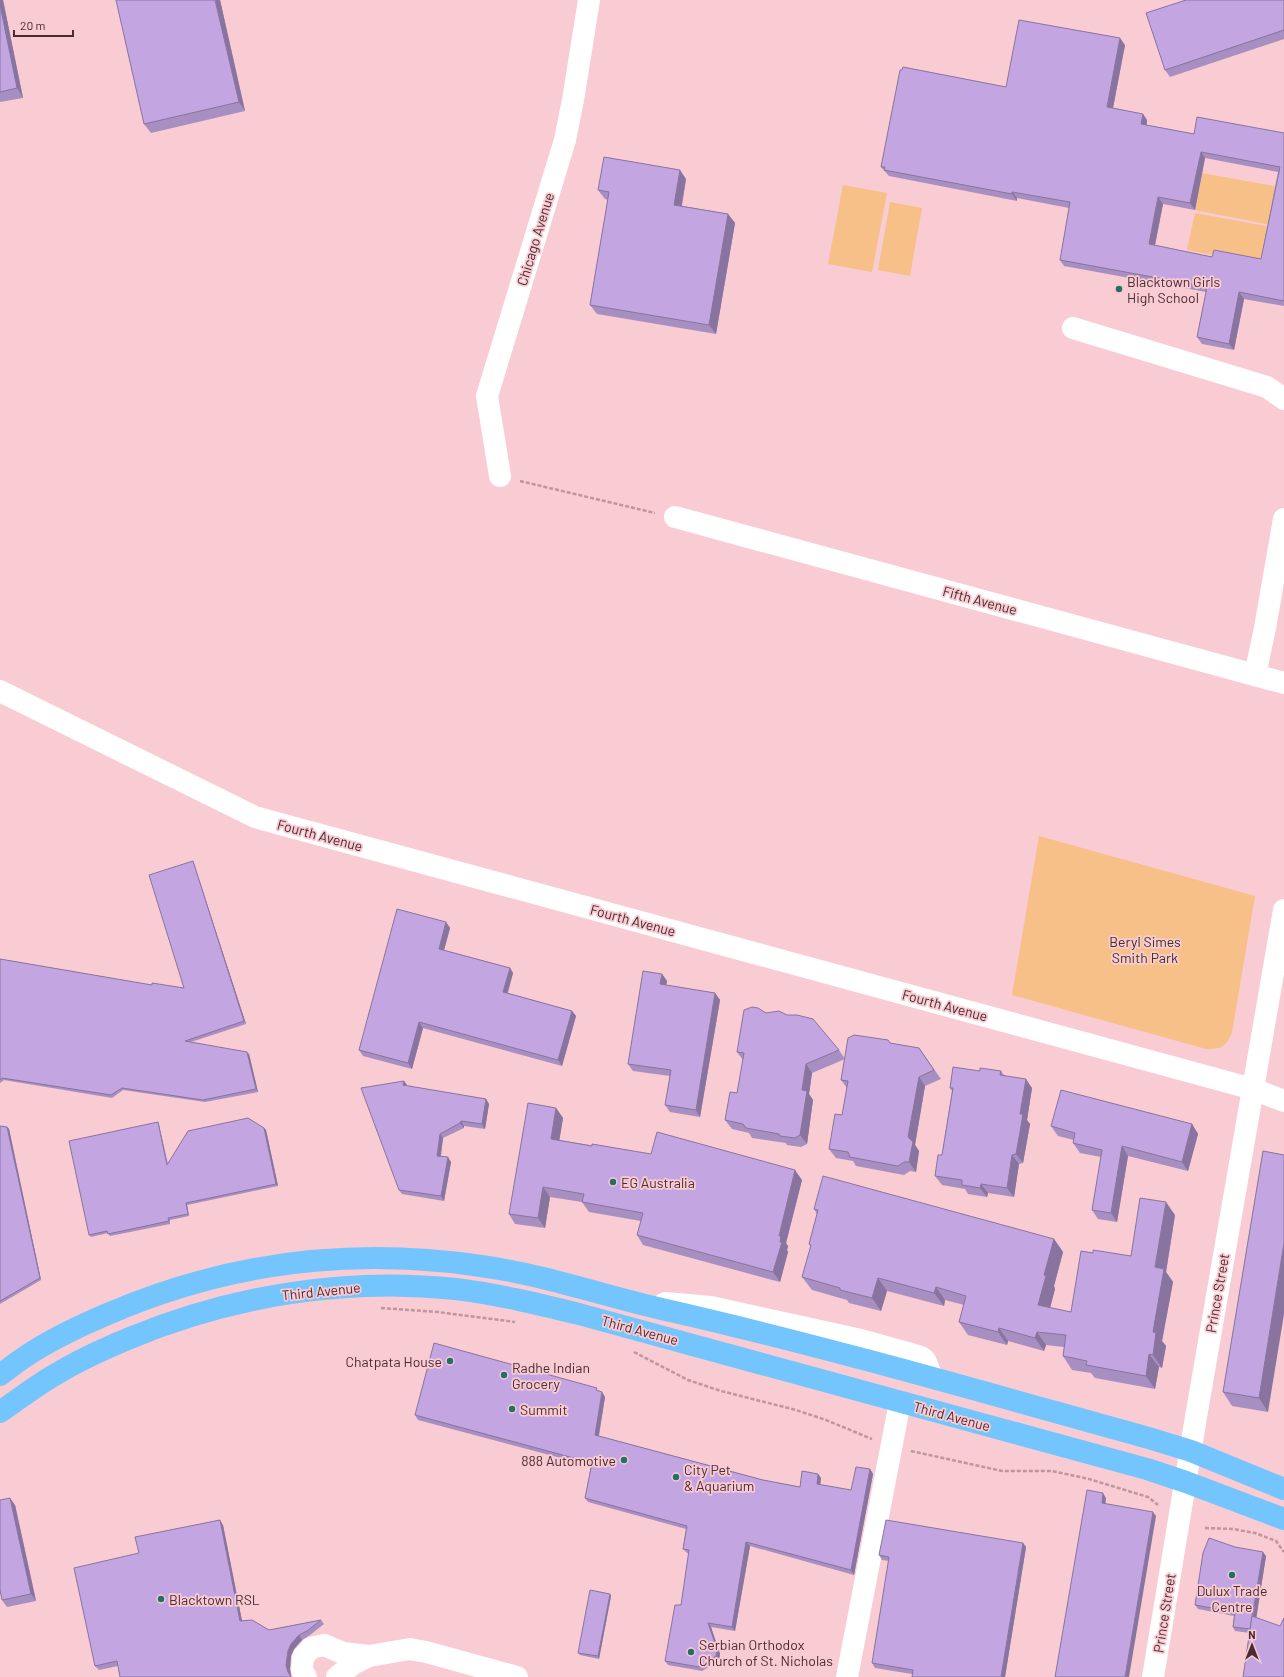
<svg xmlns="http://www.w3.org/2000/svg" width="1284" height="1677" font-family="Barlow,sans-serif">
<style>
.green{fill:#f6c088}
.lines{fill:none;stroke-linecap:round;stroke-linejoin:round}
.path{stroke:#be969d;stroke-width:2.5;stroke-dasharray:4 2;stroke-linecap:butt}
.minor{stroke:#fff;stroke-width:22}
.major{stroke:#74c5fd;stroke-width:22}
.wall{fill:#a88fc2;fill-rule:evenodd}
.shaded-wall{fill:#88749e}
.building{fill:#c3a6e1;stroke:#88749e;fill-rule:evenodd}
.poi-dot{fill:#266f69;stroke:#f9cbd2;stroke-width:1.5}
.labels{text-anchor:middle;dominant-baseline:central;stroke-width:3.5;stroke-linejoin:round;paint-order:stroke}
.street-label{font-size:14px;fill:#4a2c32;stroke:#f9cbd2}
.poi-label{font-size:14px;fill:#4a2c32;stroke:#f9cbd2;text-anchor:start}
.park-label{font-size:14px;fill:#42311f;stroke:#f9cbd2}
</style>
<rect width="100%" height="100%" fill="#f9cbd2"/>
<g class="green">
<path d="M1202 173 1279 187 1271 225 1195 210Z"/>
<path d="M843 185 887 193 872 272 828 264Z"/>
<path d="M890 202 922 208 910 276 878 270Z"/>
<path d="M1195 213 1271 227 1264 265 1187 250Z"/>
<path d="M1039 836 1255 896 1232 1033C1225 1047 1222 1049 1206 1049L1012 995Z"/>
</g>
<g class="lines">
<g class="path">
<path d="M520 481 655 513"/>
<path d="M381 1308 438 1312 515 1322"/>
<path d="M634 1352 688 1380 721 1391 796 1410 826 1420 872 1439"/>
<path d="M911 1451 1002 1471H1052L1089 1479 1148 1497 1158 1505"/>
<path d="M1205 1528 1233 1529 1255 1533 1276 1541 1284 1552"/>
</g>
<g class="minor">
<path d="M1073 328 1267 387 1284 399"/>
<path d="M500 476 487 396 565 140 573 100 589 0"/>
<path d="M675 517 1284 683"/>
<path d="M1255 675 1265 628 1284 519"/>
<path d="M0 691 255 817 1253 1089 1284 1101"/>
<path d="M665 1303 711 1307 861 1340 908 1353 921 1357 925 1360 932 1377"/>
<path d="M306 1677 302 1670 303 1657 311 1648 324 1645 343 1653 369 1656 410 1649 426 1652 517 1677"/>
<path d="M337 1677 353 1664 369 1656"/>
<path d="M847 1677 900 1402"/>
<path d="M1153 1677 1197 1411 1284 910"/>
</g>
<g class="major">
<path d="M0 1375C11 1367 22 1358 34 1351 58 1336 84 1324 110 1313 229 1262 353 1247 481 1266 547 1275 610 1298 675 1312 835 1349 993 1395 1152 1439L1191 1451 1284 1489"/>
<path d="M0 1412C19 1399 38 1384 58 1373 81 1359 106 1348 130 1338 232 1296 345 1277 456 1289 497 1294 538 1304 579 1314L1147 1469 1186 1482 1284 1519"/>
</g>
</g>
<g class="wall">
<path d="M0 0H3L23 98 0 102Z"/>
<path d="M220 0 245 111 151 133 144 124Z"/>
<path d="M1284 0V39L1170 77 1165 70Z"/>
<path d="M1125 45 1113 108 1143 114 1147 120V125L1194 134 1284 133V306L1244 299 1234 350 1202 344 1197 337 1206 292 1064 266 1060 260 1069 208 1017 198V201L889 176 881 167 1006 87ZM1205 158 1278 172 1261 259 1212 257 1155 245 1163 204 1195 210Z"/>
<path d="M686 179 682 206 728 214 735 223 716 334 597 314 590 305 608 200 605 199 598 190Z"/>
<path d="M193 861 194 864 246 1024 191 1042 249 1054 258 1092 205 1102 123 1090 112 1098 4 1080 0 1083V959L152 985 184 988Z"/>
<path d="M446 922 450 928 444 950 510 968 513 973 508 993 572 1011 576 1016 562 1066 423 1028 412 1069 363 1056 359 1050Z"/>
<path d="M662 974 667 981 666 985 715 993 720 1000 700 1117 670 1112 665 1105 670 1076 633 1071 628 1064Z"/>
<path d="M766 1013 839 1050 845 1059 890 1043 919 1048 941 1079 925 1086 915 1145 919 1151 916 1172 910 1171 904 1175 856 1166 853 1161 836 1158 829 1149 842 1115 847 1088 841 1080 845 1059 812 1073 809 1094 813 1100 807 1144 801 1147 787 1145 786 1143 752 1138 749 1133 732 1129 725 1120 737 1093 743 1060 737 1052Z"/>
<path d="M980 1071H1001L1004 1075 1032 1088 1027 1120 1030 1124 1027 1141 1023 1163 1019 1164 1014 1197 988 1193 987 1197 968 1194 965 1189 942 1185 935 1176 942 1155 952 1091 950 1088Z"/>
<path d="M404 1081 407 1086 486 1099 489 1104 485 1129 464 1126V1128L443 1138 441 1156 451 1162 444 1201 402 1194 399 1190Z"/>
<path d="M556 1108 563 1118 559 1140 802 1180 786 1243 788 1246 787 1250 788 1252 780 1282 643 1245 637 1235 641 1221 589 1212 582 1202 550 1197 545 1228 515 1224 509 1214Z"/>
<path d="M158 1122 159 1125 168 1164 264 1128 266 1130 278 1186 187 1205 189 1216 170 1220V1224L110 1236 108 1233 91 1237 89 1235Z"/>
<path d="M1192 1124 1198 1134 1188 1171 1128 1156 1117 1222 1098 1219 1092 1210 1101 1157 1080 1153 1073 1143 1074 1140 1058 1136 1051 1126Z"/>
<path d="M0 1126 7 1127 9 1129 41 1280 0 1304Z"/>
<path d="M1263 1151 1268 1412 1232 1406 1223 1392Z"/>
<path d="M814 1209 1054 1239 1063 1252 1054 1286 1055 1289 1050 1308 1071 1312 1093 1253 1131 1256 1175 1215 1166 1272 1173 1282 1162 1341 1166 1346 1162 1368 1159 1367 1155 1389 1095 1378 1091 1373 1072 1370 1063 1356 1064 1347 1046 1345 1044 1351 1008 1341 1007 1345 968 1335 959 1322 964 1305 945 1300 944 1306 887 1291 881 1311 849 1303 847 1300 812 1290 802 1277 811 1247 809 1244 817 1214Z"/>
<path d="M599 1391 602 1392 605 1397 599 1436 763 1480 800 1487 818 1474 821 1478 820 1485 851 1490 870 1469 873 1474 854 1575 750 1546 735 1631 711 1627 720 1654 719 1661 702 1671 668 1665 665 1661 681 1605 689 1554 687 1553 683 1549 686 1529 588 1502 585 1498 591 1466 418 1420 415 1415Z"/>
<path d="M15 1505 36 1601 7 1607 2 1600Z"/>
<path d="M223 1525 242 1621 269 1630 321 1620 324 1624 310 1635 302 1640 294 1649 291 1656 290 1669 291 1676 118 1666 99 1670 95 1666 139 1553Z"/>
<path d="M1023 1543 1026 1547 1005 1677H912V1674L875 1668 872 1663 889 1561 882 1560 879 1555Z"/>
<path d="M1235 1547 1266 1556 1256 1618 1284 1677 1250 1633 1235 1631 1233 1627 1234 1616 1198 1609 1195 1605Z"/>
<path d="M611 1596 599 1659 580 1655 578 1653Z"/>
</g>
<g class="shaded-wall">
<path d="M0 0H3L23 98 17 88 0 5Z"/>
<path d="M215 0H220L245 111 239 102Z"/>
<path d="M1120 38 1125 45 1112 113 1107 107Z"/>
<path d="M1143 114 1147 120 1146 130 1141 124Z"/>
<path d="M1201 152 1205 158 1195 210 1190 203Z"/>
<path d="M680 170 686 179 680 214 674 205Z"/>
<path d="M1012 192 1017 198V201L1012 194Z"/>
<path d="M1158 197 1163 204 1154 250 1149 244Z"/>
<path d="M728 214 735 223 716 334 709 325Z"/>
<path d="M1239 292 1244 299 1234 350 1229 344Z"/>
<path d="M193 861 194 864 246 1024 244 1021Z"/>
<path d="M446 922 450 928 443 954 439 949Z"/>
<path d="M510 968 513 973 506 997 503 992Z"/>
<path d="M662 974 667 981 665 991 660 984Z"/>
<path d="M715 993 720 1000 700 1117 696 1110Z"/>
<path d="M572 1011 576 1016 562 1066 558 1060Z"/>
<path d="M419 1022 423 1028 412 1069 408 1063Z"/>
<path d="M247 1052 249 1054 258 1092 256 1089Z"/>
<path d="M806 1064 812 1073 809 1094 813 1100 807 1144 800 1135 802 1090Z"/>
<path d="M919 1077 925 1086 915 1145 919 1151 916 1172 909 1162 908 1137Z"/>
<path d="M1026 1079 1032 1088 1027 1120 1030 1124 1023 1163 1016 1154 1020 1114Z"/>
<path d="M404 1081 407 1085 406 1090 403 1085Z"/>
<path d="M486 1099 489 1104 485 1129 482 1124Z"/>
<path d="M556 1108 563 1118 558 1149 551 1139Z"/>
<path d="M461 1121 464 1126V1128L460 1123Z"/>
<path d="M158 1122 159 1125 168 1168 167 1165Z"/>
<path d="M1192 1124 1198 1134 1188 1171 1182 1162Z"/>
<path d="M7 1127 9 1129 41 1280 40 1278Z"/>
<path d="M264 1128 266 1130 278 1186 276 1184Z"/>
<path d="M440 1134 443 1138 440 1160 437 1156Z"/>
<path d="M1122 1146 1128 1156 1117 1222 1111 1213Z"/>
<path d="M1012 1155 1019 1164 1014 1197 1007 1188Z"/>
<path d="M448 1157 451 1162 444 1201 441 1196Z"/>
<path d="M795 1170 802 1180 786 1243 788 1246 787 1250 788 1252 780 1282 773 1272 780 1242 779 1236Z"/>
<path d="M981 1184 988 1193 987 1197 980 1188Z"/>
<path d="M543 1187 550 1197 545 1228 538 1218Z"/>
<path d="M1166 1202 1175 1215 1166 1272 1173 1282 1162 1341 1166 1346 1162 1368 1153 1355V1332L1155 1267Z"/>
<path d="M186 1203 187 1205 189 1216 188 1214Z"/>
<path d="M1054 1239 1063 1252 1054 1286 1055 1289 1047 1319 1038 1305 1044 1275Z"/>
<path d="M1284 1243V1314L1268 1412 1259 1398Z"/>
<path d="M878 1278 887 1291 881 1311 872 1298Z"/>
<path d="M936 1287 945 1300 944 1306 934 1293Z"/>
<path d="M999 1328 1008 1341 1007 1345 998 1332Z"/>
<path d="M1037 1332 1046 1345 1044 1351 1035 1338Z"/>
<path d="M1149 1354 1159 1367 1155 1389 1146 1376Z"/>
<path d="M602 1392 605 1397 598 1439 595 1435Z"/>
<path d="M870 1469 873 1474 854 1575 851 1570Z"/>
<path d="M818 1474 821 1478 820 1488 817 1484Z"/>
<path d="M1103 1493 1106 1498 1105 1508 1102 1503Z"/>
<path d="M10 1498 15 1505 36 1601 31 1594Z"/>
<path d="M1153 1512 1156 1516 1129 1677H1125Z"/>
<path d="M220 1520 223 1525 243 1626 240 1621Z"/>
<path d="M746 1542 750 1546 735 1631 732 1627Z"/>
<path d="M1023 1543 1026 1547 1005 1677H1001Z"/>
<path d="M1263 1552 1266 1556 1254 1633 1251 1629Z"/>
<path d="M610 1594 611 1596 599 1659 598 1656Z"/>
<path d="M708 1623 711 1627 720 1654 719 1661 716 1656Z"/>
<path d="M299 1635 302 1640 294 1649 291 1656 290 1669 291 1676 288 1672 286 1665 288 1651 291 1644Z"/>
</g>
<g class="building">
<path d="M116 0H215L239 102 144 124Z"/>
<path d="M1186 0H1284V30L1165 70 1146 13Z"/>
<path d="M0 5 17 88 0 92Z"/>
<path d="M1019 20 1120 38 1107 107 1143 114 1141 124 1194 134 1197 117 1284 133V301L1239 292 1229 344 1197 337 1207 287 1060 260 1070 202 1012 192V194L884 170 885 167H881L900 70H902L903 67 1006 87ZM1201 152 1280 167 1261 259 1214 250 1212 257 1149 244 1158 197 1190 203Z"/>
<path d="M604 157 680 170 674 205 728 214 709 325 590 305 609 192 598 190Z"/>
<path d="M193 861 244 1021 185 1041 247 1052 256 1089 203 1100 122 1088 111 1095 2 1078 0 1080V959L152 985V983L184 988 149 875Z"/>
<path d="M397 909 446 922 439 949 510 968 503 992 572 1011 558 1060 419 1022 408 1063 359 1050Z"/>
<path d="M643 971 662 974 660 984 715 993 696 1110 665 1105 671 1070 628 1064Z"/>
<path d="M752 1007 758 1008 766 1013 779 1011 787 1015H797L813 1019 839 1050 806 1064 802 1090 807 1091 800 1135 795 1138 780 1136 779 1134 746 1128 743 1124 725 1120 730 1092 737 1093 744 1053 737 1052 744 1010Z"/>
<path d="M854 1035 888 1040 890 1043 919 1048 934 1070 919 1077 908 1137 913 1142 909 1162H904L898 1166 850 1157 848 1152 829 1149 835 1114 842 1115 848 1081 841 1080 848 1038Z"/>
<path d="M953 1067 980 1071V1068L1001 1071 1000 1075 1026 1079 1020 1114H1023L1020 1132 1016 1154 1012 1155 1007 1188 981 1184 980 1188 962 1185V1180L935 1176 938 1155H942L953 1088H950Z"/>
<path d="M404 1081 403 1085 486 1099 482 1124 461 1121 460 1123 440 1134 437 1156 448 1157 441 1196 399 1190 361 1088Z"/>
<path d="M1061 1090 1192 1124 1182 1162 1122 1146 1111 1213 1092 1210 1102 1150 1073 1143 1075 1133 1051 1126Z"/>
<path d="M528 1103 556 1108 551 1139 592 1146V1144L651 1154 657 1132 795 1170 779 1236H781L780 1242H782L773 1272 637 1235 643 1213 582 1202 584 1194 543 1187 538 1218 509 1214Z"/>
<path d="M248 1118 264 1128 276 1184 186 1203 188 1214 168 1218 169 1221 108 1234 107 1231 89 1235 69 1141 158 1122 167 1165 188 1131Z"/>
<path d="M0 1126 7 1127 40 1278 0 1301Z"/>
<path d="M1263 1151 1284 1155V1243L1259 1398 1223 1392Z"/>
<path d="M823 1176 1054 1239 1044 1275 1046 1276 1038 1305 1071 1312 1081 1251 1093 1253V1250L1131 1256 1140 1198 1166 1202 1155 1267 1164 1269 1153 1332 1156 1333 1153 1355 1149 1354 1146 1376 1086 1365 1087 1361 1063 1356 1066 1335 1037 1332 1035 1338 999 1328 998 1332 959 1322 966 1296 936 1287 934 1293 878 1278 872 1298 840 1290V1288L802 1277 811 1245 809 1244 818 1210 814 1209Z"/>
<path d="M434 1343 597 1388 596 1390 602 1392 595 1435 763 1480 800 1487 802 1471 818 1474 817 1484 851 1490 856 1467 870 1469 851 1570 746 1542 732 1627 708 1623 717 1649 716 1656 699 1667 665 1661 675 1605H681L689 1550 683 1549 687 1526 585 1498 592 1463 415 1415Z"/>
<path d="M1087 1490 1103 1493 1102 1503 1153 1512 1125 1677H1055Z"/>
<path d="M10 1498 31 1594 2 1600 0 1590V1500Z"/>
<path d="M220 1520 240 1621 252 1620 269 1630 321 1620 307 1631 299 1635 291 1644 288 1651 286 1665 288 1672 291 1677H120L117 1661 95 1666 74 1568 139 1553 135 1537Z"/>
<path d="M886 1520 1023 1543 1001 1677H912L913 1670 872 1663 889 1557 879 1555Z"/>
<path d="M1209 1538 1235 1547 1263 1552 1250 1629 1233 1627 1235 1612 1195 1605 1203 1553Z"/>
<path d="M590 1590 610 1594 598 1656 578 1653Z"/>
<path d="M1252 1616 1280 1626 1284 1618V1677H1243Z"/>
</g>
<g class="poi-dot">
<circle cx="1119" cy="289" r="4"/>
<circle cx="613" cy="1182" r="4"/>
<circle cx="450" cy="1361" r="4"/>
<circle cx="504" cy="1375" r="4"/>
<circle cx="512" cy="1409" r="4"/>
<circle cx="624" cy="1460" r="4"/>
<circle cx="676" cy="1477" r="4"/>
<circle cx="1232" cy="1575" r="4"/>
<circle cx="161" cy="1599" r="4"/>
<circle cx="691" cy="1652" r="4"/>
</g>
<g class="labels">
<g class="street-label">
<text transform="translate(535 239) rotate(-73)">Chicago Avenue</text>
<text transform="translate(980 600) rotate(15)">Fifth Avenue</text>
<text transform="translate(320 835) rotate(15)">Fourth Avenue</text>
<text transform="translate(633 920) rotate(15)">Fourth Avenue</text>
<text transform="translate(945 1005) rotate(15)">Fourth Avenue</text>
<text transform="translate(321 1291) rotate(-6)">Third Avenue</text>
<text transform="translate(1217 1293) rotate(-80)">Prince Street</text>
<text transform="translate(640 1330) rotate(15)">Third Avenue</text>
<text transform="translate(952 1416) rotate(15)">Third Avenue</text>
<text transform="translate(1164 1613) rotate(-81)">Prince Street</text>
</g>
<g class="poi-label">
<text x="1127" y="281">Blacktown Girls<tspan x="1127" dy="16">High School</tspan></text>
<text x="621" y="1182">EG Australia</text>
<text x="442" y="1361" text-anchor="end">Chatpata House</text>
<text x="512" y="1367">Radhe Indian<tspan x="512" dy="16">Grocery</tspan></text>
<text x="520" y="1409">Summit</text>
<text x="616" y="1460" text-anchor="end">888 Automotive</text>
<text x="684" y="1469">City Pet<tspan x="684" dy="16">&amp; Aquarium</tspan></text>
<text x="1232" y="1590" text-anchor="middle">Dulux Trade<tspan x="1232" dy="16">Centre</tspan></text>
<text x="169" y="1599">Blacktown RSL</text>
<text x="699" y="1644">Serbian Orthodox<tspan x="699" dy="16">Church of St. Nicholas</tspan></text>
</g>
<g class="park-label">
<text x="1145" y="941">Beryl Simes<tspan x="1145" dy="16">Smith Park</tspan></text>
</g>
</g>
<g transform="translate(1252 1645)" stroke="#f9cbd2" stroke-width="3" paint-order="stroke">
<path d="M0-3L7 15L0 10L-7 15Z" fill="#4a2c32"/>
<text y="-6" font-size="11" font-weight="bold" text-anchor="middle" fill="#4a2c32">N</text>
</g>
<path d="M14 30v6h59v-6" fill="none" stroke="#4a2c32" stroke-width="2"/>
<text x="20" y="30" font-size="12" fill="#4a2c32" stroke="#f9cbd2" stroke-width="3" paint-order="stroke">20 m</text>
</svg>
